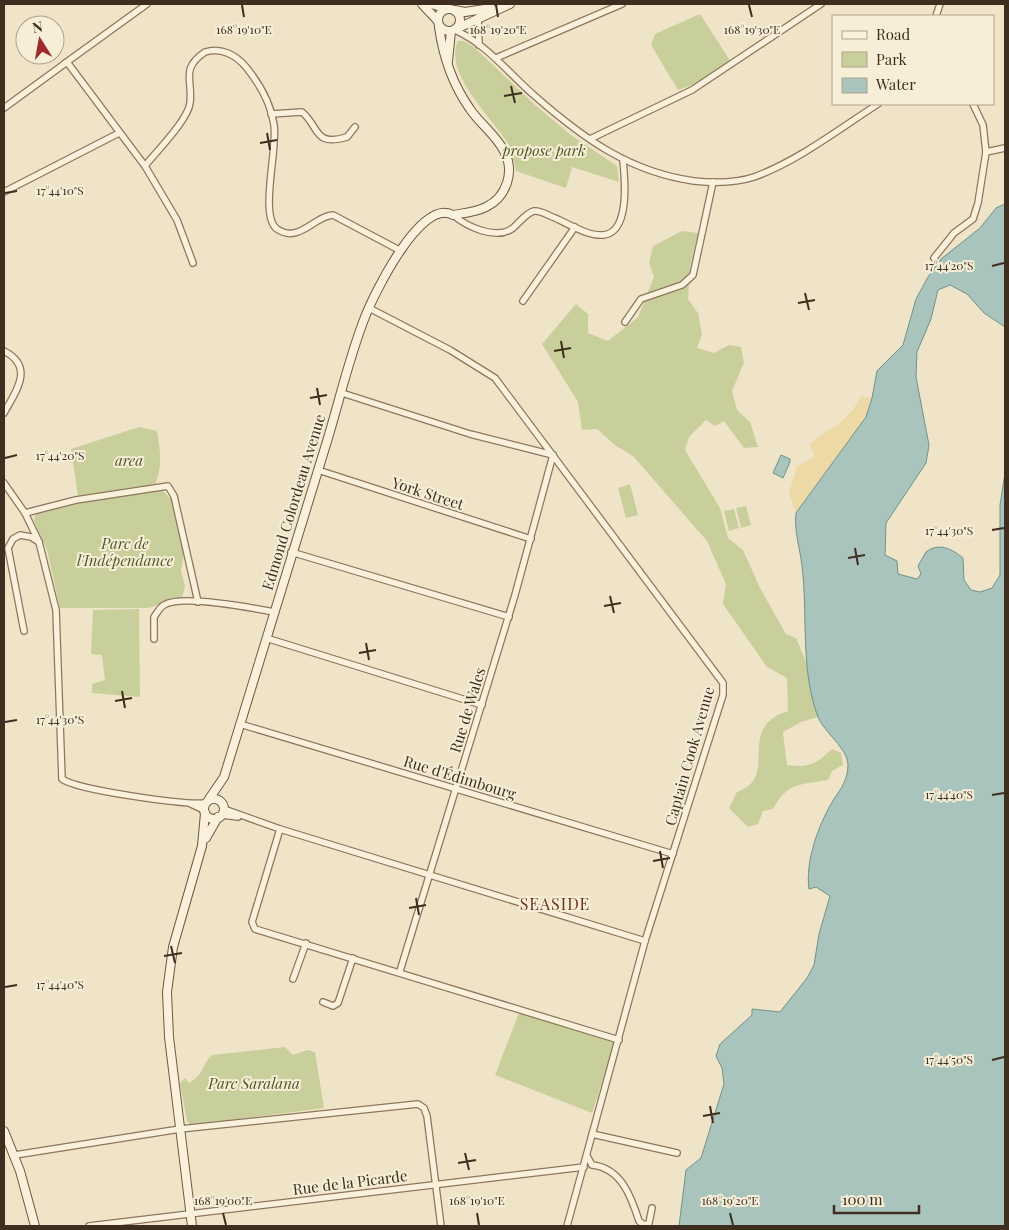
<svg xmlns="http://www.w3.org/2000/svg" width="1009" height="1230" font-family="'Playfair Display',serif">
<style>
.green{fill:#c9cf9b}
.sand{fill:#ecd9a5}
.water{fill:#a9c4bc;stroke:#6f938a}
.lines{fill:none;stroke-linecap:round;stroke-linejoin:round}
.street-casing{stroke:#8d765c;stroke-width:8}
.secondary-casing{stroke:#6f573f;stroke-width:10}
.street{stroke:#faf1dc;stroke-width:5.5}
.secondary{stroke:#faf1dc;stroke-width:8}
.ticks{fill:none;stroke:#3d2e20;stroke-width:2}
.labels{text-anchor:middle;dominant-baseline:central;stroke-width:4;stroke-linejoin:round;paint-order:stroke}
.park-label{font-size:15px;font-style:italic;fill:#4d5a26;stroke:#f7eed8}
.street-label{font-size:15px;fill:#3d2e20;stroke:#f7eed8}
.neighbourhood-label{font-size:16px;letter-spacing:1px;fill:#6b2e1e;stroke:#f7eed8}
.ticks-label{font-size:12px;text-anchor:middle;fill:#3d2e20;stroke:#f7eed8;stroke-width:4;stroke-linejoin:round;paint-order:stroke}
</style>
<rect width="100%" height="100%" fill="#f0e4c8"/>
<g class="green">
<path d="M700 14 731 62 690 86 678 90 651 45 655 34Z"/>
<path d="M458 41H464L475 48 534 104 571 135 617 166 619 182 572 167 566 188 516 171C514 161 512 151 507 142 491 117 443 72 458 41Z"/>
<path d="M682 231 698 233 690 266 688 299 698 313 702 334 697 348 714 353 729 345 741 347 744 363 732 391 737 410 750 422 758 447 744 448 724 421 715 426 706 420 689 437 685 450 720 508 728 538 743 550 760 588 786 634 796 638 807 664 818 717 801 722 783 732 787 765C809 768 816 764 832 749L841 753 843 765 832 771 828 780C800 785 788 782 773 809L763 811 758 824 748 827 729 808 737 792C781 777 734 728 788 711L787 678 767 667 723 604 726 584 707 541 633 456 616 446 597 429 582 430 578 402 542 344 576 304 588 314V333L608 341 638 317 654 277 649 263 653 246Z"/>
<path d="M139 427 157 431C160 448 163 468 155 484L78 496 71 449Z"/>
<path d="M630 484 638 515 626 518 618 488Z"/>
<path d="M161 489 171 499 184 554 181 571 185 586 182 598 148 608H60L47 550 34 521 36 511Z"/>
<path d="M746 506 751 525 741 528 736 508Z"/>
<path d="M734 509 739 528 729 531 724 511Z"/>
<path d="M139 609 140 697 92 693V684L105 680 102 655 91 654 93 610Z"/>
<path d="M519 1013 615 1042 592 1113 495 1075Z"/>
<path d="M285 1047 293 1055 307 1050 315 1052 324 1108 191 1125 187 1121 180 1083 185 1078 189 1083C206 1072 202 1064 212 1055Z"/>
</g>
<path class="sand" d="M861 396 872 398 866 417 796 513 789 493 797 467 815 456 809 445C830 426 848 424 861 396Z"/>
<g class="water">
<path d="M1005 204V327L984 313 967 294 950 285 938 290 931 319 917 352 916 377 929 445 926 463 886 523 885 555 897 561 898 574 917 579 921 574 918 566 926 552C939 542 952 549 963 558L964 580 971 590 980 592 992 588 1000 575V505L1005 473V1226H679L686 1170 701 1158 724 1084 722 1068 716 1056 720 1044 752 1015V1009L780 1012 807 978 814 965 819 934 830 896 816 887 809 889C805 861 819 823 834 799 841 789 848 779 848 765 848 749 824 732 818 717 800 669 808 616 802 566 800 548 794 532 796 513L866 417 872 398 877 371 903 345 916 299 928 277 941 259 980 228 996 208Z"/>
<path d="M781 455 790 459V462L783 478 773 473Z"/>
</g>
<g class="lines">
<defs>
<g id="street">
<path d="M936 16 940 4"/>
<path d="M478 17 479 45"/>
<path d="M455 30C488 45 509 74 536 97 584 139 630 172 694 181 713 183 736 183 754 177 798 161 839 129 878 104"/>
<path d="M496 58 622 4"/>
<path d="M64 64 147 4"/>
<path d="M4 108 67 62 145 166C156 152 188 120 190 103 193 80 180 69 205 52 221 47 236 55 246 67 259 83 271 104 274 125 278 148 259 216 277 229 299 244 314 216 333 215L401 251"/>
<path d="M271 114 302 112C320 127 313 147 347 137L355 127"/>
<path d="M590 139 692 90 821 4"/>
<path d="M986 152 1005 148"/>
<path d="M145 166 177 220 193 263"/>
<path d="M4 192 119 133"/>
<path d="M453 215C466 226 496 241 513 228 519 223 526 213 534 211 541 210 549 216 555 218 569 224 587 236 603 235 630 233 625 180 623 161"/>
<path d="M934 258 954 233 973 219 978 203 986 152 983 125 973 104"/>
<path d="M523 301 575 227"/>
<path d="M369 308 450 350 495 378 723 683V695L645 941 567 1226"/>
<path d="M625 322 641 299 682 285 693 275 713 182"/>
<path d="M4 351C35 367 16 391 4 413"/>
<path d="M342 393 470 434 553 455"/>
<path d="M318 470 531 539"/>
<path d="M4 483 25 513 39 542 56 610 62 779C77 790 184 805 205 803"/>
<path d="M25 513 76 500 168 486 174 496 198 602"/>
<path d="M291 552 509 617"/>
<path d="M24 631 8 548 13 539 20 535 31 537 39 542"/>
<path d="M266 638 482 705"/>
<path d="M154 639V617C157 613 160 607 164 605 181 594 253 608 274 612"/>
<path d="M240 724 673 854"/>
<path d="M191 804 204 810"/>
<path d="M224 809 280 829 645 941"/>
<path d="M222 815 238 817"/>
<path d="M280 829 252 922 255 929 619 1040"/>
<path d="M400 971 515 595 553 455"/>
<path d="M293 979 306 943"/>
<path d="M323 1002 333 1006 338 1003 353 958"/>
<path d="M592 1134 677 1153"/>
<path d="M15 1155 180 1129 418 1104 424 1108 427 1116 441 1226"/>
<path d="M587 1156 592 1165C621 1168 631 1196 639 1221L644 1225 649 1223 652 1208"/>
<path d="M89 1226 584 1167"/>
</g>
<g id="secondary">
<path d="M422 4 437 20"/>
<path d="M431 4 448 9"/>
<circle cx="449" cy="20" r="11"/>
<path d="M455 10 465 12 491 8"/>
<path d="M458 28 510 4"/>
<path d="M448 61 451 31"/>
<path d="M209 799 224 777C257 668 290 559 324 451 338 407 348 360 365 317 374 294 421 197 453 215 464 213 476 212 486 207 507 197 515 171 504 151 496 135 480 124 470 109 453 85 443 56 439 27"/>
<circle cx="214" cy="809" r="10"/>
<path d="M206 838 218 817"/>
<path d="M4 1131 20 1171 35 1226"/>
<path d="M192 1226 169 1037 167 992 173 947 202 846 205 813"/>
</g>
</defs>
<use href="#street" class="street-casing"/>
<use href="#secondary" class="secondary-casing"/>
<use href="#street" class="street"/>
<use href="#secondary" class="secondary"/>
</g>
<path class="ticks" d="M242 5 244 17M496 5 498 17M749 5 752 17M511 86 515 103M504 96 522 93M267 133 270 150M260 143 277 140M5 193 17 191M992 266 1004 263M805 293 809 310M798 303 815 300M561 341 564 358M554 351 571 348M317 388 320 405M310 398 327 395M5 458 17 455M992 530 1004 528M855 548 858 565M848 558 865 555M610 596 614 613M604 606 621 603M366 643 369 660M359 653 376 650M122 691 125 708M115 701 132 698M5 722 17 720M992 795 1004 793M660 851 663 868M653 861 670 858M416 898 419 915M409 908 426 905M171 946 175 963M164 956 182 953M5 987 17 985M992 1060 1004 1057M710 1106 713 1123M703 1116 720 1113M465 1153 469 1170M458 1163 476 1160M223 1213 226 1225M477 1213 479 1225M730 1213 733 1225"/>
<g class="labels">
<g class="park-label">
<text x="544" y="150">propose park</text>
<text x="129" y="460">area</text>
<text x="125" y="543">Parc de<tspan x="125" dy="17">l'Indépendance</tspan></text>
<text x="254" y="1083">Parc Saralana</text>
</g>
<g class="street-label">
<text transform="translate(428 493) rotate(18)">York Street</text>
<text transform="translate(293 502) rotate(-73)">Edmond Colordeau Avenue</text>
<text transform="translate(467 710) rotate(-73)">Rue de Wales</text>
<text transform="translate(689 756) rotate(-74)">Captain Cook Avenue</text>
<text transform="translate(460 777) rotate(17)">Rue d'Édimbourg</text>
<text transform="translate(350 1182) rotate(-7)">Rue de la Picarde</text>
</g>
<g class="neighbourhood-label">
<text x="555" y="903">SEASIDE</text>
</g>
</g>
<g class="ticks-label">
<text x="244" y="34">168°19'10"E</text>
<text x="498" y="34">168°19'20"E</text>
<text x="752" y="34">168°19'30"E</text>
<text x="60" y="195">17°44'10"S</text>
<text x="949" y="270">17°44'20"S</text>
<text x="60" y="460">17°44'20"S</text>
<text x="949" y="535">17°44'30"S</text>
<text x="60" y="724">17°44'30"S</text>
<text x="949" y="799">17°44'40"S</text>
<text x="60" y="989">17°44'40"S</text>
<text x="949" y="1064">17°44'50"S</text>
<text x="223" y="1205">168°19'00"E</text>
<text x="477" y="1205">168°19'10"E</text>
<text x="730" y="1205">168°19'20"E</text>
</g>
<rect width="1009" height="1230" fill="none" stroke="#3d2e20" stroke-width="10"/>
<rect x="832" y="15" width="162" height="90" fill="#f7eed8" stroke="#ada18e"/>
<rect x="842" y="31" width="25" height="8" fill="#faf1dc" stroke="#ada18e"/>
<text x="876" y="40" font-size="15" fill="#3d2e20">Road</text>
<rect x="842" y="52" width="25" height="15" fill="#c9cf9b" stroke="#ada18e"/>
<text x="876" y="65" font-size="15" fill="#3d2e20">Park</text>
<rect x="842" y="78" width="25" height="15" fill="#a9c4bc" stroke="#ada18e"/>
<text x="876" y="90" font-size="15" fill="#3d2e20">Water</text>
<g transform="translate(40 40) rotate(349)"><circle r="24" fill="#f7eed8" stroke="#ada18e"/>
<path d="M0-4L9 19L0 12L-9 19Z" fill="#9e2a2b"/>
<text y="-8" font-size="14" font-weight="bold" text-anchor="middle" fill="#3d2e20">N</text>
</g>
<path d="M834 1205v8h85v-8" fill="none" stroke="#3d2e20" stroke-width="2.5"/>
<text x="842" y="1205" font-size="15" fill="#3d2e20" stroke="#f7eed8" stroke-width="4" paint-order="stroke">100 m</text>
</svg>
